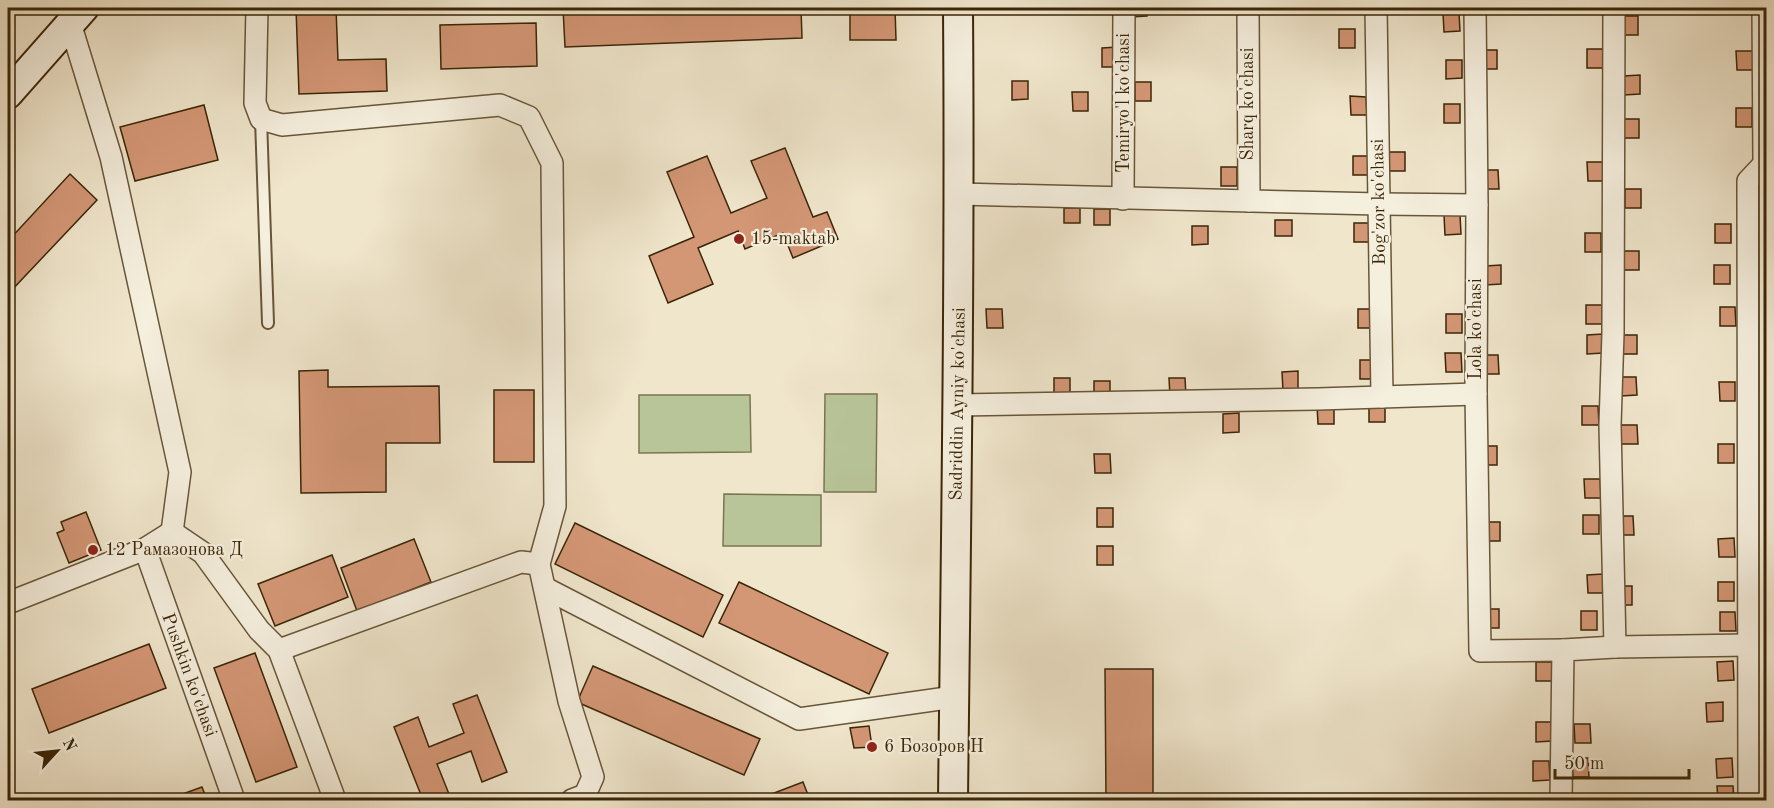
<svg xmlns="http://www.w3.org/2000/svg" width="1774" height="808" font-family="'Old Standard TT',serif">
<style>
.grass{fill:#b8c599;stroke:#797650;stroke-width:1.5}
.building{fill:#d49776;stroke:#3a2607;stroke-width:1.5}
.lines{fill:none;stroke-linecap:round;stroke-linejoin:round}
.lane-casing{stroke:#685638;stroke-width:14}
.street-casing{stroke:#685638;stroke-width:24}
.secondary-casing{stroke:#3a2607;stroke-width:32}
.lane{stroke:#f5efde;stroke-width:10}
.street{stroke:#f5efde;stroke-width:21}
.secondary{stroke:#f5efde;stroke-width:28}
.poi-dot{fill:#8f2418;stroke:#f5efde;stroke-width:2}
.labels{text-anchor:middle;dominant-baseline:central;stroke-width:4.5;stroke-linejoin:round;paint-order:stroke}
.street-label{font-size:18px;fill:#3a2607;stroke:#f5efde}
.poi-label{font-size:18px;fill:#3a2607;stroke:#f5efde;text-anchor:start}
</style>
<rect width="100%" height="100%" fill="#f0e6cc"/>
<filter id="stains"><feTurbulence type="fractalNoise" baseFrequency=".00333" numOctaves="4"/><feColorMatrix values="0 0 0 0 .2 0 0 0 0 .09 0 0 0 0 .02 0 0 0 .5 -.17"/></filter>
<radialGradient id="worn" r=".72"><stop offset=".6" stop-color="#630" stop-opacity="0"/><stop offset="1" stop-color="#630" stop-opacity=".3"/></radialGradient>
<g class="grass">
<path d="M825 394H877L876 492H824Z"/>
<path d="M639 395H750L751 452 639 453Z"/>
<path d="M724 494 821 495V546H723Z"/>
</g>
<g class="building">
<path d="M296 8H336L338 60 386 59 387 91 299 94Z"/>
<path d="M563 8H801L802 38 565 47Z"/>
<path d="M850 8H895L896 40H850Z"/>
<path d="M1131 8H1147V16L1131 17Z"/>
<path d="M1443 13H1459L1460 31 1444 32Z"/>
<rect x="1622" y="16" width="16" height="19"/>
<path d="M536 23 537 66 441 69 440 25Z"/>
<rect x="1339" y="29" width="16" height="19"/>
<path d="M1118 47V67H1102V48Z"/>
<rect x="1587" y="49" width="16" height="19"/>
<rect x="1481" y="50" width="16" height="19"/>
<path d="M1736 51H1753V70H1737Z"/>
<path d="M1446 60H1462V78L1446 79Z"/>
<path d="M1640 75V94L1624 95V76Z"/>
<path d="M1012 81H1028V99L1012 100Z"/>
<rect x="1135" y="82" width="16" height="19"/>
<path d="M1072 92H1088V111H1073Z"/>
<path d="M1350 96 1366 97 1367 115H1351Z"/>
<rect x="1444" y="104" width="16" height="19"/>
<path d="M204 105 218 160 135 181 120 127Z"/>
<rect x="1736" y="108" width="16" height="19"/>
<rect x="1623" y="119" width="16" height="19"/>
<path d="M785 148 813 217 827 212 838 239 793 258 783 233 745 249 738 231 698 248 713 284 668 303 649 256 694 237 667 172 707 156 731 213 767 198 751 161Z"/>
<rect x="1389" y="152" width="16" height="19"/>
<rect x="1353" y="156" width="16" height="19"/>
<path d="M1587 162H1603L1604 181H1588Z"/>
<rect x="1221" y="167" width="16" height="19"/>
<path d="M1483 170H1498L1499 189H1483Z"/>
<path d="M70 174 97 200 8 294V241Z"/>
<rect x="1625" y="189" width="16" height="19"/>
<rect x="1758" y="195" width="8" height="19"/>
<rect x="1064" y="208" width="16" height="15"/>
<rect x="1094" y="209" width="16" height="16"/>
<path d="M1444 215H1460L1461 234 1445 235Z"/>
<rect x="1275" y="220" width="17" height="16"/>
<rect x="1354" y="223" width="16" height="19"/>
<rect x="1715" y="224" width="16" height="19"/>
<path d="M1192 226H1208V244L1192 245Z"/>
<rect x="1585" y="233" width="16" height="19"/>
<path d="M1756 235H1766V254H1757Z"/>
<path d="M1622 251H1639V270H1623Z"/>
<path d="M1501 265V284L1485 285V266Z"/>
<rect x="1714" y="265" width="16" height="19"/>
<rect x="1586" y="305" width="16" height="19"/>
<path d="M1720 307H1735L1736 326H1720Z"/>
<path d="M986 309H1002L1003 328H987Z"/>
<rect x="1358" y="309" width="16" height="19"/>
<rect x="1446" y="314" width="16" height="19"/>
<path d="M1603 334V353L1587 354V335Z"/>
<path d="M1753 334H1766V353H1754Z"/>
<rect x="1621" y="335" width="16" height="19"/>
<path d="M1445 353H1461L1462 372H1446Z"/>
<path d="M1482 355H1498L1499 374H1483Z"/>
<rect x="1360" y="360" width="16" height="19"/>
<path d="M328 370V387L439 386 440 443H386V492L301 493 299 371Z"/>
<path d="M1298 371V391H1283L1282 372Z"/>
<path d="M1621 377H1636L1637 395 1621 396Z"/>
<rect x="1054" y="378" width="16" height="19"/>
<path d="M1169 378H1185L1186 397H1170Z"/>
<rect x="1094" y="381" width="16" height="19"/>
<path d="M1719 382H1735V401H1720Z"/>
<rect x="494" y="390" width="40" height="72"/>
<rect x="1369" y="403" width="16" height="19"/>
<path d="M1317 405H1334V424H1318Z"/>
<rect x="1754" y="405" width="12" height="19"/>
<path d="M1582 406H1598L1599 425H1582Z"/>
<path d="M1239 413V432L1223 433V414Z"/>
<path d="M1621 425H1637L1638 444H1621Z"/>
<rect x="1756" y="438" width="10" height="19"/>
<rect x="1718" y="444" width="16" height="19"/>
<rect x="1481" y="446" width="16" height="19"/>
<path d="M1094 454H1110L1111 473H1095Z"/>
<rect x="1755" y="477" width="11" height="19"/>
<path d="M1584 479H1600L1601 498H1585Z"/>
<rect x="1097" y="508" width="16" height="19"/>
<path d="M86 512 101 550 69 563 57 533 64 530 61 522Z"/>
<rect x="1583" y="515" width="16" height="19"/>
<path d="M1617 516H1633L1634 535H1618Z"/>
<rect x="1756" y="518" width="10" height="19"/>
<rect x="1484" y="522" width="16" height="19"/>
<path d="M575 523 723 595 703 637 555 564Z"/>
<path d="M1734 538 1735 557H1719L1718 539Z"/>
<path d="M414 539 431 582 357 611 341 568Z"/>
<rect x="1097" y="546" width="16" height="19"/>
<rect x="1754" y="552" width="12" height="19"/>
<path d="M332 555 348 597 275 626 258 584Z"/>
<path d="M1603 574 1604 593H1588L1587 575Z"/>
<path d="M739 582 888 653 869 694 719 623Z"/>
<rect x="1718" y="582" width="16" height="19"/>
<rect x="1616" y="586" width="16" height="19"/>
<path d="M1766 586V605L1754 606V587Z"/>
<rect x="1483" y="609" width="16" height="19"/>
<rect x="1581" y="611" width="16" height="19"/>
<path d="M1720 612H1735L1736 631H1720Z"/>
<path d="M149 644 166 688 49 733 32 689Z"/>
<path d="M1766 652V671H1759L1758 653Z"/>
<path d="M255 653 297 767 256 782 214 668Z"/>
<path d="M1733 661 1734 680 1718 681 1717 662Z"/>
<rect x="1536" y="662" width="16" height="19"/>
<path d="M593 666 760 739 744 775 577 702Z"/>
<path d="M1105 669H1153V800H1106Z"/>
<rect x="1756" y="686" width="10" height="19"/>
<path d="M477 695 507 772 482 782 471 751 437 764 449 794 432 800H423L394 727 418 717 429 747 464 733 453 704Z"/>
<path d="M1723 702V721L1707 722 1706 703Z"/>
<path d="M1536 722H1552V741L1536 742Z"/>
<rect x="1755" y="723" width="11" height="19"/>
<path d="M1574 724H1590L1591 743H1575Z"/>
<path d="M869 726 872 747 854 748 850 728Z"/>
<path d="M1572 758H1588L1589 777H1573Z"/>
<path d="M1732 758 1733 777 1717 778 1716 759Z"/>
<path d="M1533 761H1549L1550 780 1533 781Z"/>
<path d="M803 782 810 800H771L769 795Z"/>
<path d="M1717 786H1733L1734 800H1718Z"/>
<path d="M202 787 207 800H166Z"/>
</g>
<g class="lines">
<defs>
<path id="lane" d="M261 119 268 323"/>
<g id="street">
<path d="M257 8 255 103 261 119 282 125 500 105 529 117 552 163 555 506 539 564 569 701 593 777 585 795 572 800"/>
<path d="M1248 8 1249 201"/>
<path d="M1376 8 1382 397"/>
<path d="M1475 8 1477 205 1476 394 1480 651 1563 650"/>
<path d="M1614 8 1613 333 1610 425 1615 647"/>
<path d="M70 23 111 157 180 472 172 532"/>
<path d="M959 194 1379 204 1477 205"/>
<path d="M1123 199 1124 8"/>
<path d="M958 405 1318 399 1476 394"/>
<path d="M172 532 203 553 259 630 279 650 335 800"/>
<path d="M145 549 234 800"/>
<path d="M545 588 799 719 954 697"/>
<path d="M8 603 145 549 172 532"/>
<path d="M279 650 521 562 539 564"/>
<path d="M1561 800 1563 650 1615 647 1749 645"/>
<path d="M1749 800 1748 181 1764 164 1763 8"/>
</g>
<g id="secondary">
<path d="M8 94 84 8"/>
<path d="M953 800C956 536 960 272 958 8"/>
</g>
</defs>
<use href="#lane" class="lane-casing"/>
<use href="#street" class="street-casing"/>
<use href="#secondary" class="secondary-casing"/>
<use href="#lane" class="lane"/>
<use href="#street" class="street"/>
<use href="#secondary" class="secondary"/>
</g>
<g class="poi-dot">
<circle cx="739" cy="239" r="6"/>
<circle cx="93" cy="550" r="6"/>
<circle cx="872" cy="747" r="6"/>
</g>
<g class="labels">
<g class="street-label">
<text transform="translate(1124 103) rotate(-90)">Temiryo'l ko'chasi</text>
<text transform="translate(1248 104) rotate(-90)">Sharq ko'chasi</text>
<text transform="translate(1379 202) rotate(-91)">Bog'zor ko'chasi</text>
<text transform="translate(1476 329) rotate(-90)">Lola ko'chasi</text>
<text transform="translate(958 404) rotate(-89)">Sadriddin Ayniy ko'chasi</text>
<text transform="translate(189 675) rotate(70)">Pushkin ko'chasi</text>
</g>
<g class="poi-label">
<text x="751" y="239">15-maktab</text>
<text x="105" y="550">12 Рамазонова Д</text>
<text x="884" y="747">6 Бозоров Н</text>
</g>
</g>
<rect width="1774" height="808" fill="none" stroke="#f0e6cc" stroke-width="30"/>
<rect x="9" y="9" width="1756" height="790" fill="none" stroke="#3a2607" stroke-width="3"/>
<rect x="15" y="15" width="1744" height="778" fill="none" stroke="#3a2607" stroke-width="1.5"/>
<g transform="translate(57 751) rotate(63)" stroke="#f5efde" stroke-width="4.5" paint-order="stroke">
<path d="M0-4.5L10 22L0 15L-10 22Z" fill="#3a2607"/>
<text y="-9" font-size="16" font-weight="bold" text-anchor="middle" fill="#3a2607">N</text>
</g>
<path d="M1555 769v9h134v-9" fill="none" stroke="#3a2607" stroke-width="3"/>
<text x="1564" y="769" font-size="18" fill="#3a2607" stroke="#f5efde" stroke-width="4.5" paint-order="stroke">50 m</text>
<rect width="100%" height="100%" filter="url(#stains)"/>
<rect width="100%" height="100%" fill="url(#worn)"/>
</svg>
